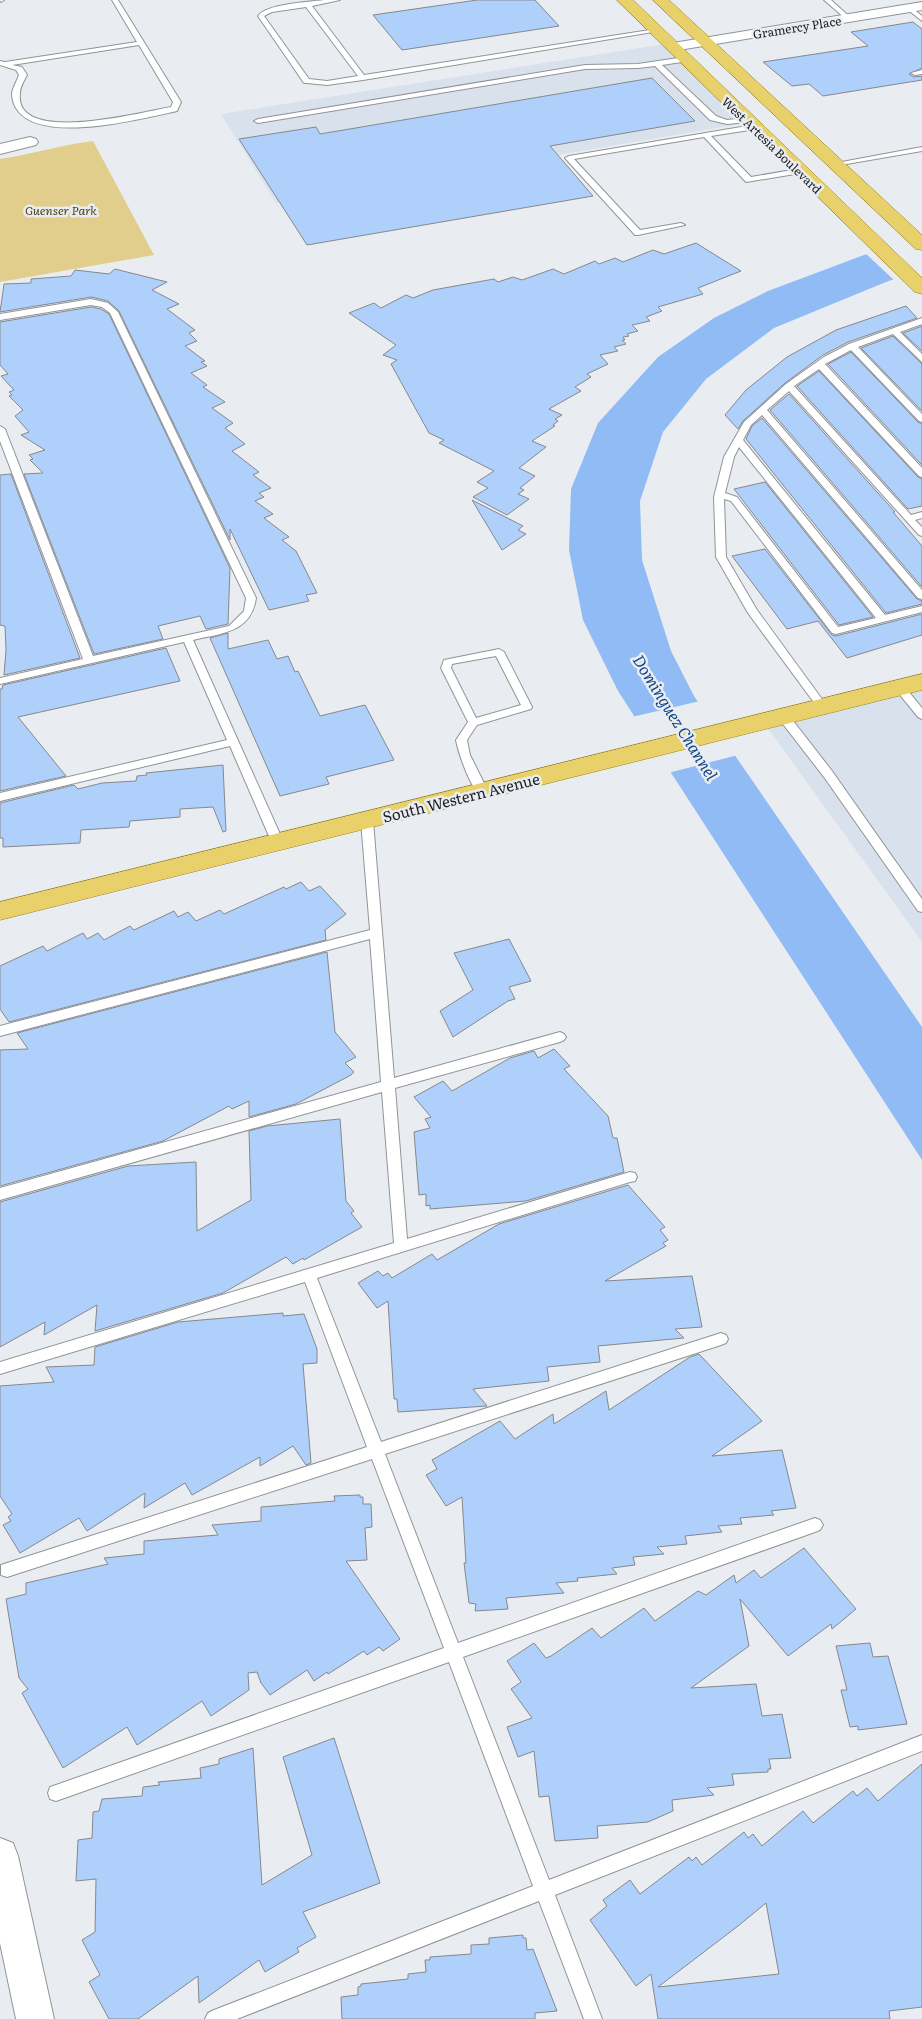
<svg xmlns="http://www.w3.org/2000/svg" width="922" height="2019" font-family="Literata,serif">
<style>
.built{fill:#d9e1ec}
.green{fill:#e2ce8c}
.water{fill:#91bbf5}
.pier{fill:#e9edf1}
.building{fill:#b0d0fc;stroke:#85888d;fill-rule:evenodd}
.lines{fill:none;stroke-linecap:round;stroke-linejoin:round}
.service-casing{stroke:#909498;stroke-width:2}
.minor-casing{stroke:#909498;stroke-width:2}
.primary-casing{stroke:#977e0f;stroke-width:1}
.service{fill:#fff;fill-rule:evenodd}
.minor{fill:#fff;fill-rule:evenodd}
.primary{fill:#e8d16a;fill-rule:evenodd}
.labels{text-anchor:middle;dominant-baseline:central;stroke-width:5;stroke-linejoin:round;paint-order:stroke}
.far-street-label{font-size:12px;fill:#1d1e20;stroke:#e9edf1}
.far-park-label{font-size:12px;font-style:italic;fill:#4d4119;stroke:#e9edf1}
.street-label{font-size:15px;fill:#1d1e20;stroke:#e9edf1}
.water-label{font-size:16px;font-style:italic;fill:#134585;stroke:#e9edf1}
</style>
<rect width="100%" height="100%" fill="#e9edf1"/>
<g class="built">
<path d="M665 44 746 123 276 203 221 114Z"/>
<path d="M922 690V942L768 728Z"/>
</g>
<path class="green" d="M93 141 154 255 0 282V159C32 154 61 145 93 141Z"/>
<path class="water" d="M922 236V269L886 282 774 328 706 379 663 432 640 501 642 560 671 651 694 696 922 1027V1160L618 691 583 620 569 550 571 489 598 423 658 357 714 318 768 291 864 255Z"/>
<g class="pier">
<path d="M922 234V272L895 281 864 252Z"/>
<path d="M700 701 738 755 668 773 632 717Z"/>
</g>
<g class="building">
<path d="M477 0H535L559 26 402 50 373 15Z"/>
<path d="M913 22 922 29V68L909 74 914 77 922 76V80L823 96 809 84 792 86 763 62 868 46 851 32Z"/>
<path d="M652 78 695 121 550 146 593 196 307 245 239 139 316 127 320 134Z"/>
<path d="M696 243 741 271 698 288 703 294 658 307 662 311 646 317 650 321 632 325 638 331 627 334 629 336 623 337 625 340H622L626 344 614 347 618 351 600 355 608 364 587 374 591 377 575 387 581 391 549 409 562 415 555 419 558 421 553 425 555 426 532 441 546 447 519 468 535 476 520 488 524 490 518 494 529 499 507 515 473 497 488 488 477 482 494 471 439 443 444 440 429 433 391 364 397 360 383 355 396 345 349 313 374 303 381 308 406 295 413 298 433 290 494 279 498 282 513 277 522 280 553 269 564 274 595 261 599 264 615 258 623 262 653 250 664 254Z"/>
<path d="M115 269 167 282 152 290 179 304 167 309 195 330 189 333 197 341 185 346 205 361 201 362 207 366 191 373 207 385 203 387 225 402 212 408 233 423 225 428 245 444 232 451 259 472 253 475 271 488 259 493 264 497 255 501 273 514 264 518 289 537 282 540 296 551 317 593 306 595 309 601 269 610 230 529V540L119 311 108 301 91 297 0 312 4 284 31 283V279L71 276 75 270 109 274Z"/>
<path d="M906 306 917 318 848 342 823 355 785 383 743 421 738 429 725 415 746 390 787 357 836 330Z"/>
<path d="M91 307 101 309 109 314 230 568 228 624 206 629 200 616 158 626 163 639 94 654 24 474 43 473 30 460 33 459 29 455 45 450 21 435 29 432 15 416 23 410 9 396 12 395 9 392 14 390 1 376 8 374 0 365V322Z"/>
<path d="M922 326V351L903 333Z"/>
<path d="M893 336 922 364V411L861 348Z"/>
<path d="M851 352 918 422 922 424V465L828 364Z"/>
<path d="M819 371 918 477 922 479V506L908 509 797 386Z"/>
<path d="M789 394 895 512H893L922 546V587L770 410Z"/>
<path d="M762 418 917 599 922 601V604L886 613 746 439 752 426Z"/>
<path d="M11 474 80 658 4 675 6 650 5 626 0 625V475Z"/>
<path d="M765 482 873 617 839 625 734 489Z"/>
<path d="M472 500 523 526 518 530 526 534 502 550Z"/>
<path d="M765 549 832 635 836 636 922 614V635L847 658 818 621 787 629 732 556Z"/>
<path d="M228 633V649L268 640 277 659 288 656 295 672 298 671 320 716 365 705 394 760 326 777 329 784 280 796 210 638Z"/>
<path d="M166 648 180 681 18 717 66 776 0 791V689H2L3 685Z"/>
<path d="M223 765 226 831 223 832 213 807 180 809V817L130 821 129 827 81 830 80 843 3 847V838H0V803L74 785 78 789 102 783 136 781 137 776 147 775 146 773Z"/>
<path d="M301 882 309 891 320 886 346 914 325 930 326 940 9 1022 0 1009V966L43 946 47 951 83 933 87 939 98 933 104 940 130 926 134 930 174 911 178 917 188 912 196 921 220 910 224 914 284 887 286 889Z"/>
<path d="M509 939 531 981 509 987 515 999 508 1001 453 1037 440 1011 473 990 454 953Z"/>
<path d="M327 952 335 1032 356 1057 345 1063 354 1072 351 1075 296 1104 249 1117V1101L232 1109 229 1106 163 1141 0 1186V1050L28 1049 17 1033Z"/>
<path d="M554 1049 570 1066 564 1069 608 1116 613 1138H617L624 1172 526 1201 430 1209V1205L426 1206V1194L419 1195 414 1132 430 1128 425 1119 431 1117 414 1097 443 1081 452 1091 510 1058 534 1051 538 1058Z"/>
<path d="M340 1119 346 1201 354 1211 351 1213 362 1227 304 1260 303 1258 293 1264 286 1257 223 1293 95 1331 97 1305 44 1335 45 1322 0 1347V1202L128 1166 196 1162 197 1231 251 1200 249 1131 267 1126Z"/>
<path d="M628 1185 665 1227 660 1230 668 1240 663 1243 666 1246 605 1281 692 1276 702 1327 675 1329 684 1338 598 1346 600 1362 547 1367 549 1381 473 1389 487 1406 398 1412 397 1399H394L388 1301 377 1308 358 1283 378 1271 383 1276 388 1273 392 1278 432 1254 437 1260 499 1224Z"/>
<path d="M283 1313V1316L304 1314 317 1349V1363L303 1364 311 1463 306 1465 293 1446 260 1466V1457L192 1495 185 1483 144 1508 145 1493 87 1531 79 1518 20 1553 3 1525 11 1521 8 1517 12 1514 0 1496V1386L54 1382 46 1367 94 1365 95 1347 178 1322Z"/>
<path d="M699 1354 762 1421 712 1456 782 1450 796 1508 771 1511 774 1515 740 1518 742 1524 718 1526 722 1532 685 1536 687 1544 657 1547 664 1554 633 1557 635 1565 612 1568 617 1574 577 1578 578 1581 556 1583 564 1593 506 1598 508 1609 475 1611 476 1604 469 1603 464 1563H466L462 1497 446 1506 426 1475 437 1469 432 1460 500 1421 515 1439 553 1414 554 1424 606 1391 609 1410 690 1357Z"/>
<path d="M360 1495V1497H363V1504H371L372 1527 365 1528 367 1560 346 1561 400 1639 383 1651 379 1647 367 1655 364 1651 328 1674 327 1672 314 1681 307 1670 270 1695 261 1683 257 1672 248 1673 249 1690 211 1716 202 1701 137 1745 127 1727 63 1768 22 1693 28 1689 19 1678 6 1599 26 1594V1583L108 1564 104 1558 144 1554V1541L218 1535 212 1525 261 1521V1507L335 1501 334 1496Z"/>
<path d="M804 1548 856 1609 832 1629 831 1624 788 1656 740 1599 749 1646 691 1688 756 1684 762 1716 782 1714 791 1758 769 1759 771 1769H768V1772L732 1774 734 1785 707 1788 714 1795 672 1800 673 1811 648 1822 597 1826 598 1838 555 1841 549 1796 539 1797 534 1751 518 1757 507 1727 532 1718 511 1689 521 1682 507 1661 534 1643 546 1658 551 1656 592 1628 601 1638 644 1608 655 1621 698 1591 706 1595 734 1575 736 1583 754 1570 761 1578Z"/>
<path d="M870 1643 873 1657 888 1656 907 1724 858 1730V1726L850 1727 841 1690H847L836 1646Z"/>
<path d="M334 1738 380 1883 303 1912 316 1937 297 1948 299 1952 265 1972 259 1960 199 2003 198 1976 138 2019H109L89 1982 100 1975 82 1940 95 1932 96 1879 76 1881 78 1840 92 1838 93 1812 99 1811 102 1799 142 1796 143 1787 160 1785 158 1782 201 1778 200 1768 219 1764V1759L253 1748 262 1885 312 1855 283 1757Z"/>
<path d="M922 1764V2007L889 2011 890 2019H658L651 1974 636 1986 590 1920 607 1906 603 1900 630 1880 640 1894 689 1857 692 1861 696 1857 702 1865 744 1832 748 1838 753 1834 762 1846 803 1811 813 1823 853 1791 857 1796 867 1788 878 1801ZM766 1903 779 1974 658 1987 738 1926Z"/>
<path d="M523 1935V1938H526L527 1950 533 1949 557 2011 535 2013V2019H342L341 1997 358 1995V1987L361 1986V1984L408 1979V1974L426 1972 425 1960H430V1957L471 1954V1945L489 1944V1938Z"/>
</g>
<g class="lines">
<defs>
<g id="service">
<path d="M0 0H4L1 2Z"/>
<path d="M112 0H118L181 102 177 111C140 119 44 144 18 111 14 106 12 99 12 93 13 87 17 81 19 75L16 70 0 65V61L5 62 137 42ZM139 45 173 102 171 107C146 111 13 147 20 93 20 87 24 81 27 75L22 67 12 65Z"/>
<path d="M324 0H340L312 6 364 75 656 29 659 31 363 80 327 85 307 83H304L258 16C266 4 308 2 324 0ZM306 7 358 76 327 81 309 79 264 16 272 12Z"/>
<path d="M824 0H831L851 18 846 19Z"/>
<path d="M907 7H911L922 16V21L907 9Z"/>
<path d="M685 57H688V61L662 65 716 116 727 120 746 118 750 120 749 122 727 124 710 120 655 66 638 68 585 69 258 123 254 121 258 119 585 65 638 64Z"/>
<path d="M922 70V74L915 75 911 73Z"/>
<path d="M753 125H756V129L711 136 751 177 798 169 802 171 801 173 746 182 704 137 574 159 640 230 681 223 685 225 638 235H635L565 158 569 156Z"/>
<path d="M922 147V151L835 166 831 164Z"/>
<path d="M91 299 108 303 118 312 256 598C251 633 222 633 193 640L284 843 282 846H274L272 843 230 746 0 801V793L227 740 184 642 0 684V678L83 659 0 441V426L5 429 93 656 229 626 244 611 246 598 110 313 102 307 91 305 0 320V314Z"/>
<path d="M922 318V324L900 332 922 354V362L893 334 858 347 922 414V422L919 421 851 350 825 364 922 468V477L919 476 819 369 794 386 911 515 922 512V518L915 520 922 527V536L919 535 789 391 767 410 922 590V599L918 598 762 415 751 425 743 440 885 615 922 606V612L836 634 832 633 731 501 724 499 726 557 757 610 827 706 822 710 818 708 748 613 716 557 714 497 724 457 744 422 786 384 824 357 849 344ZM739 447 876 618 838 627 737 497 725 493 734 457Z"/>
<path d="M499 649 504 652 532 707 531 709 477 725 467 740 470 755 488 791 482 795C471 792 458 751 456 740L468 722 441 668 444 660ZM496 656 521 705 476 718 451 668 452 664Z"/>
<path d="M900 685 904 686 922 708V719L918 717 896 690 895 688Z"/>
<path d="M783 712 787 713 832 771 922 899V912L918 911 824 777 779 719 778 716 779 713Z"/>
<path d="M367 817 373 821 394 1078 560 1032 564 1034 566 1037 564 1040 560 1042 395 1088 407 1239 630 1172 635 1173 637 1177 635 1181 630 1182 317 1278 381 1442 721 1333 726 1335 728 1339 726 1343 721 1345 385 1454 458 1643 815 1518 820 1520 823 1525 820 1530 815 1532 463 1657 549 1880 922 1735V1751L555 1895 602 2019H584L539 1901 237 2019H205L208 2013 214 2010 533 1886 449 1662 56 1801 50 1799 48 1793 50 1787 56 1785 444 1648 372 1459 7 1577 1 1575V1565L7 1563 367 1447 305 1282 0 1374V1362L394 1243 382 1092 0 1200V1188L381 1082 370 939 0 1036V1026L370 930 361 821Z"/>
</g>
<g id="minor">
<path d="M922 2V10L673 51 666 47 673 43Z"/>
<path d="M30 137 36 139 38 142 36 145 0 154V144Z"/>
<path d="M0 1838 13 1843 18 1856 54 2019H16L0 1943Z"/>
</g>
<g id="primary">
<path d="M617 0H633L922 278V294L915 292Z"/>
<path d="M653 0H669L922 235V250L916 249Z"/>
<path d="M922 674V690L0 920V902Z"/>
</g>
</defs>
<use href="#service" class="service-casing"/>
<use href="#minor" class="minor-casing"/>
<use href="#primary" class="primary-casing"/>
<use href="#service" class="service"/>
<use href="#minor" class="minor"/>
<use href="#primary" class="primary"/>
</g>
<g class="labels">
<g class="far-street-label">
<text transform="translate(797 27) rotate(-9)">Gramercy Place</text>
<text transform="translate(772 145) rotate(44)">West Artesia Boulevard</text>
</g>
<g class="far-park-label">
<text x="61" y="210">Guenser Park</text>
</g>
<g class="street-label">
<text transform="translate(461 797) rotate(-14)">South Western Avenue</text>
</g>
<g class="water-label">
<text transform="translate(676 717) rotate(58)">Dominguez Channel</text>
</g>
</g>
</svg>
